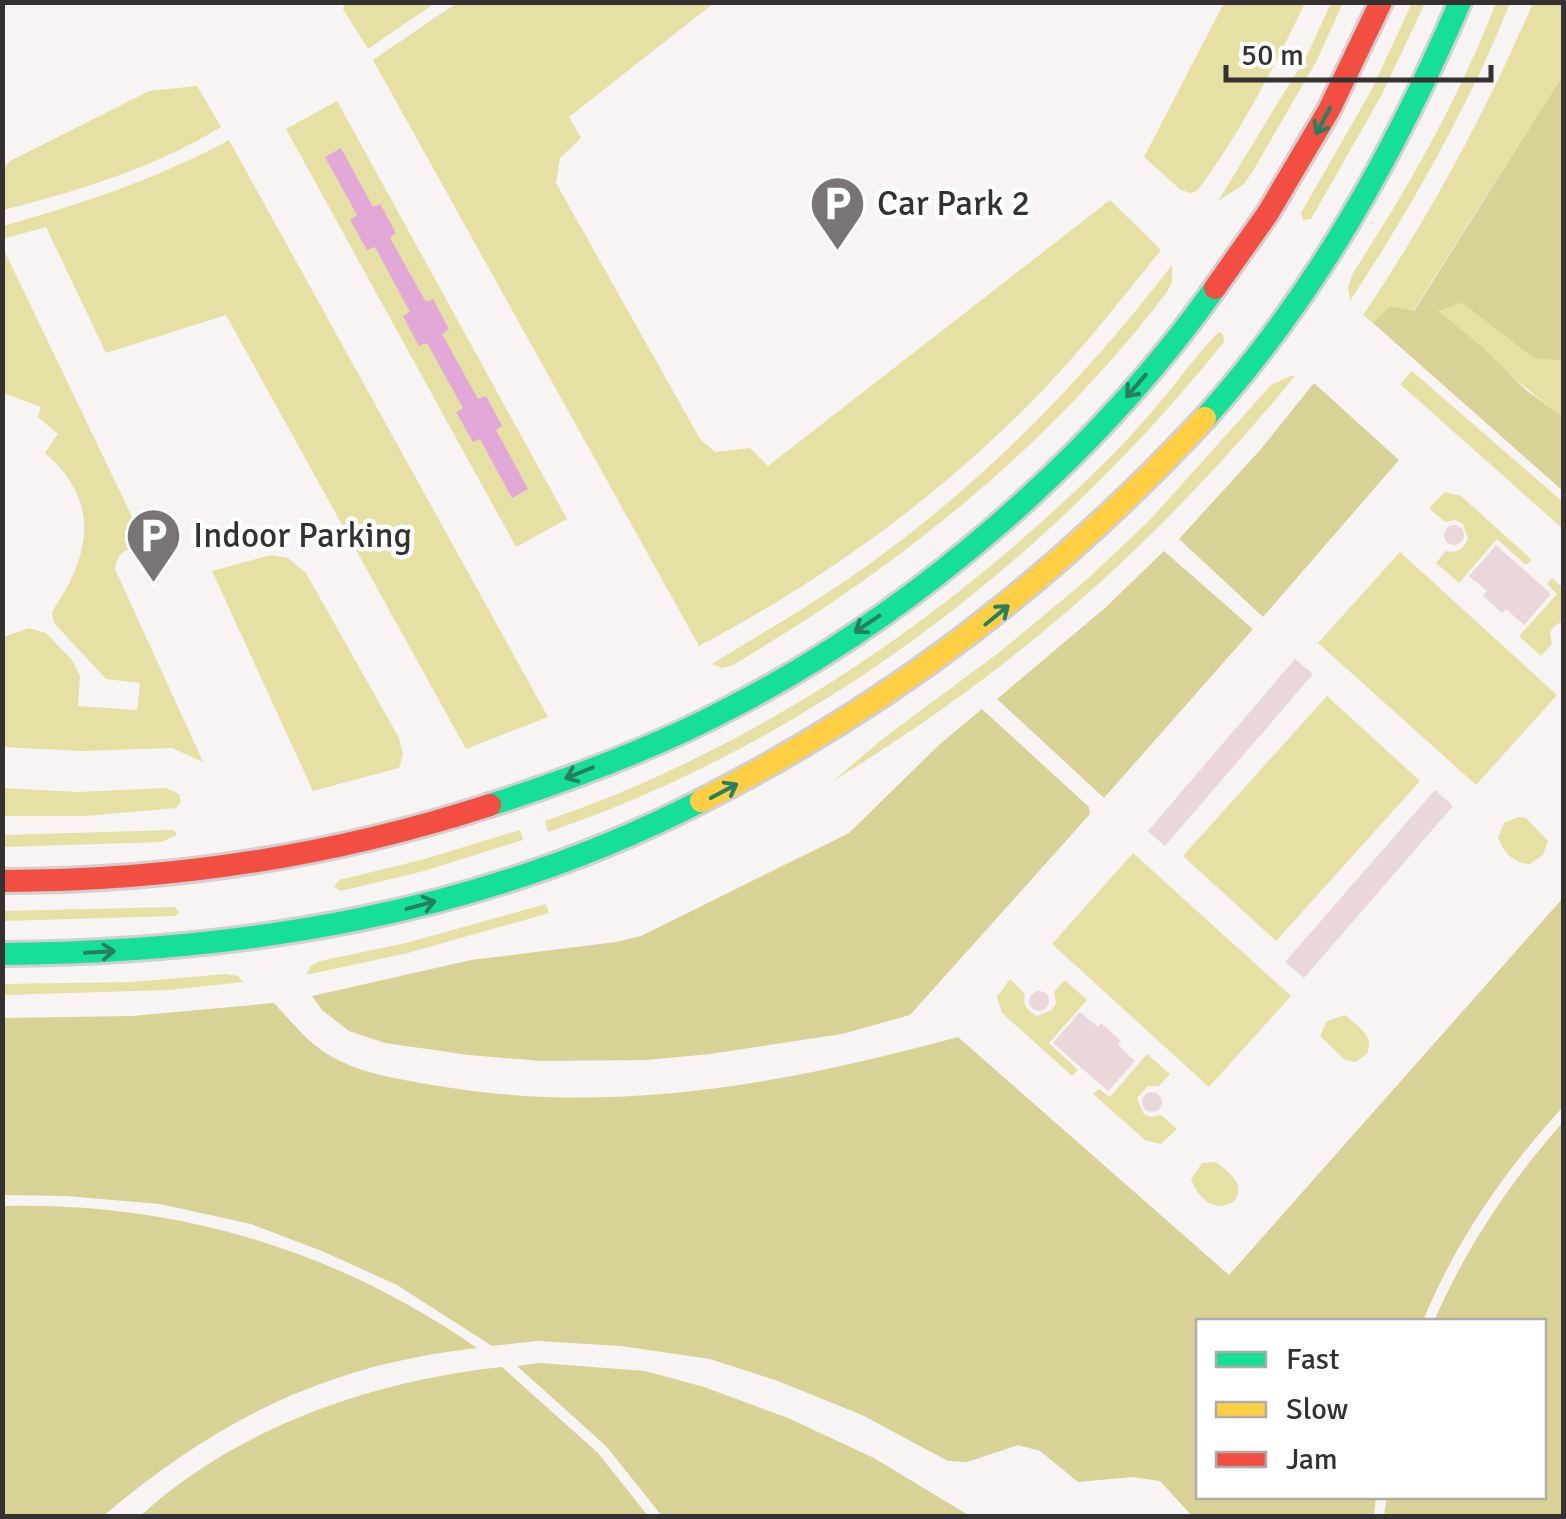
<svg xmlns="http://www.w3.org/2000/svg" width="1566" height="1519" font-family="Signika,sans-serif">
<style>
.green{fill:#e6e0a5}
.forest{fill:#d8d296}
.water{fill:#e2a8d7}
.building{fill:#e9d7da}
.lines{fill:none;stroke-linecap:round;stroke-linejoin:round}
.fast-casing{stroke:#d2cfce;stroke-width:28}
.slow-casing{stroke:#d2cfce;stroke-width:28}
.jam-casing{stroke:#d2cfce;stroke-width:28}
.fast{stroke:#16e098;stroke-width:22}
.slow{stroke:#ffcf43;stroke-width:22}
.jam{stroke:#f24e42;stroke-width:22}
.oneway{stroke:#26805f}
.labels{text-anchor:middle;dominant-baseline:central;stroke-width:9;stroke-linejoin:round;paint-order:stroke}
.poi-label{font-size:35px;fill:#343130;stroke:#fff;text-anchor:start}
</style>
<rect width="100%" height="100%" fill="#f8f4f3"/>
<g class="green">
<path d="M458 2 714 3 569 117 581 138 560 158 556 183 700 439 715 452 750 448 768 466 1110 200 1161 250C1123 297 1085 346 1043 390 943 494 826 579 699 646L373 60Z"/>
<path d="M345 3V2L435 3 368 49 343 9Z"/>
<path d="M1224 3H1305C1273 69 1241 132 1197 191L1191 193 1181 190 1144 157Z"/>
<path d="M1331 3H1343L1317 60 1253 171 1244 184 1218 201 1307 55Z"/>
<path d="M1412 3H1425L1381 96 1311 219 1303 220 1301 213 1371 91Z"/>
<path d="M1496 3H1510C1468 108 1412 206 1350 301L1348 287 1353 273C1409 187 1459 98 1496 3Z"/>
<path d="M1533 3H1563V75L1413 311 1390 306 1373 323 1363 315C1430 216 1486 112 1533 3Z"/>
<path d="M197 86 221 127C154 168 78 191 3 210V169L10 161 149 91Z"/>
<path d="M337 101 567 519 516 547 286 129Z"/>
<path d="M229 140 548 717 466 749 226 315 106 353 46 227 3 239V226C81 204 157 179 229 140Z"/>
<path d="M3 248 149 552C133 543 117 550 115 569L203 762 172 748 81 751 3 747V637L29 628 46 633 72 660 80 676 78 706 137 710 140 683 106 679 54 623 52 612C90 556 102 502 45 453L58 434 38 417 41 407 3 393Z"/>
<path d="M1172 265V282L1167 292C1049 447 899 567 731 666L722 668 712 664C762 633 813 604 861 570 981 485 1083 381 1172 265Z"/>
<path d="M1462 303 1534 357 1563 361V417C1518 385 1480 345 1437 310Z"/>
<path d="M1219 332 1223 334 1224 342C1049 560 815 741 548 832L545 821C753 750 942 622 1098 469 1124 444 1148 417 1170 390 1186 371 1201 349 1219 332Z"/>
<path d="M1412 371 1563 502V529L1400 384Z"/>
<path d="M1290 376H1295C1159 542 1016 669 833 781L885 737 1001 651 1084 582 1148 522 1271 385Z"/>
<path d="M1445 492 1461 496 1532 560 1526 565 1497 539 1459 583 1436 563 1446 551C1457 554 1464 548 1468 539L1463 524 1455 520 1445 522 1429 508Z"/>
<path d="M1400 552 1557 695 1476 785 1318 643Z"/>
<path d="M271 555 288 558 306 573 399 738 403 755 399 768 313 791 212 571Z"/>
<path d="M1552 578 1563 588V621L1554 626 1550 633 1552 644 1541 656 1519 636 1557 594 1547 584Z"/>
<path d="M1327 696 1420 781 1276 941 1183 856Z"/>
<path d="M2 788 78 792 166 788 179 794 181 802 176 808 85 816H3Z"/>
<path d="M1519 817 1526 818 1548 841 1543 855 1530 864C1514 864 1502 851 1498 837L1505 822Z"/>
<path d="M174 830 177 835 161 842 3 847V835Z"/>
<path d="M520 830 523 840 424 871 341 891 334 887 339 880 421 860Z"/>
<path d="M1133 853 1291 996 1209 1087 1052 944Z"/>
<path d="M546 904 549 913 408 953 306 975 311 966 320 961 406 943Z"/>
<path d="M175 907 179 913 175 916 3 921V911Z"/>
<path d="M226 974 238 976 243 982 169 990 3 995V984L132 982Z"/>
<path d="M1010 979 1025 994C1022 1004 1027 1011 1037 1016L1052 1010 1056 1003 1054 992 1065 980 1087 1000 1049 1043 1078 1070 1072 1076 1002 1013 997 997Z"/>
<path d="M1345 1015C1358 1027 1375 1035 1367 1054L1355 1062 1345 1060 1320 1036 1327 1021Z"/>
<path d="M1147 1054 1170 1074 1159 1086H1148L1137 1098 1143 1113 1150 1117 1161 1115 1177 1129 1161 1144 1145 1140 1093 1094 1099 1089 1110 1097Z"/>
<path d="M1216 1162C1228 1172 1246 1183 1235 1200 1217 1215 1198 1199 1191 1179L1202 1163Z"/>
</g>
<g class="forest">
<path d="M1563 75V361L1534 358 1462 303 1438 311 1480 345 1527 391 1563 417V491L1373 323 1390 306 1414 311Z"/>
<path d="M1314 383 1399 460 1263 617 1179 539 1261 449Z"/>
<path d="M1164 551 1253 629 1104 798 997 699 1105 608Z"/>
<path d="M982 709 1089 807 1090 814 910 1015 842 1034 710 1054 647 1060 541 1061 469 1055 385 1043 349 1031 322 1010 312 996 471 960 616 942 641 936 849 833 940 744Z"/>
<path d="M1563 898V1107C1505 1170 1455 1242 1423 1321L1198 1322V1496L1376 1497 1374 1516H1192L1160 1481 1132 1477 1078 1482 1040 1451 1018 1445 967 1462 948 1461 862 1415 778 1381 710 1359 621 1346 537 1341 492 1346 397 1285 322 1251 251 1224 160 1204 66 1196 3 1195V1018L132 1016 274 1003C293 1023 311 1047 336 1059 367 1075 404 1080 439 1086 614 1116 789 1083 958 1037L1229 1275Z"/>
<path d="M1563 1122V1516H1384L1387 1497 1544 1496V1322L1434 1321C1466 1248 1510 1182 1563 1122Z"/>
<path d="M2 1206C175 1202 335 1249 477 1348 326 1365 218 1419 103 1516H3Z"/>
<path d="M540 1363 645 1371 704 1387 788 1418 874 1458 970 1516H662L606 1446 517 1366Z"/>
<path d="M502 1367 598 1453 648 1516H140C238 1427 371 1381 502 1367Z"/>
</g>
<path class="water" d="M341 148 373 207 380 204 396 233 390 238 426 302 433 299 449 329 442 334 478 399 486 396 502 426 496 430 528 489 512 498 480 439 473 442 456 412 463 408 427 343 419 346 403 316 410 312 375 247 367 250 350 220 357 215 325 157Z"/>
<g class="building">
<circle cx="1454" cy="535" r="10"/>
<path d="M1496 545 1551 594 1524 625 1506 609 1502 613 1483 596 1487 591 1469 576Z"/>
<path d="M1295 659 1313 674 1165 846 1148 831Z"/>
<path d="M1435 790 1453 806 1304 978 1285 962Z"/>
<circle cx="1039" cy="1001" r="10"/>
<path d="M1080 1012 1098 1027 1101 1023 1121 1041 1118 1045 1135 1061 1108 1091 1053 1043Z"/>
<circle cx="1152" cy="1102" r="10"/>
</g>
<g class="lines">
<defs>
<g id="fast">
<path d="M1205 418C1315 296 1395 152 1460 2"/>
<path d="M490 805C571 779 655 748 730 708 915 613 1095 457 1215 288"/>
<path d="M2 954C244 952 484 913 701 801"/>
</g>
<path id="slow" d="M701 801C896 702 1056 578 1205 418"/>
<g id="jam">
<path d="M1215 288 1268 213 1329 110 1381 2"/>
<path d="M2 881C170 881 330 857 490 805"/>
</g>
</defs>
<use href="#fast" class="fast-casing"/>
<use href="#slow" class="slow-casing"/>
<use href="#jam" class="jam-casing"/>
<use href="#fast" class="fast"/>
<use href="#slow" class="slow"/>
<use href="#jam" class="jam"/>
</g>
<defs><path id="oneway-shaft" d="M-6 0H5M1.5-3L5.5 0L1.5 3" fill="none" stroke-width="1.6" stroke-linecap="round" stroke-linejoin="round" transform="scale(2.5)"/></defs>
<g class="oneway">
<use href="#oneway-shaft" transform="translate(1323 121) rotate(118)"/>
<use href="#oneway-shaft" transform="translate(1136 386) rotate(131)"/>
<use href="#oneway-shaft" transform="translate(997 615) rotate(-39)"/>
<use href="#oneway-shaft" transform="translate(867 624) rotate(146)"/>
<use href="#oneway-shaft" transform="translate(579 773) rotate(158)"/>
<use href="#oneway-shaft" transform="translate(724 791) rotate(-28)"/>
<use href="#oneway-shaft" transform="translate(421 905) rotate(-15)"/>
<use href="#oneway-shaft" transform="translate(100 952) rotate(-3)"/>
</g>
<defs>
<symbol id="parking-pin" viewBox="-11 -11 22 30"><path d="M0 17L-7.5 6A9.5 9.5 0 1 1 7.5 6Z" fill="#797574" stroke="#fff"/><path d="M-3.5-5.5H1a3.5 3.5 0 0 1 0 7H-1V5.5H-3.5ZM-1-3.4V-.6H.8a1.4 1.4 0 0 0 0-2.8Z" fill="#fff"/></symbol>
</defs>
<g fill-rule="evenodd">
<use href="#parking-pin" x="806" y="172" width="63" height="86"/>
<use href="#parking-pin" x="122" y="504" width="63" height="86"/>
</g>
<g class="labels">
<g class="poi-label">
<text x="877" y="203">Car Park 2</text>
<text x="193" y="535">Indoor Parking</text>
</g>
</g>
<rect width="1566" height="1519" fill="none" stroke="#343130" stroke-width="10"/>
<rect x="1196" y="1319" width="350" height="180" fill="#ffffff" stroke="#aeadac" stroke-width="2.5"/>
<rect x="1216" y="1352" width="50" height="15" fill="#16e098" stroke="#aeadac" stroke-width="2.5"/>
<text x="1286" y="1369" font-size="30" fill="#343130">Fast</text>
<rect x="1216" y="1402" width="50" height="15" fill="#ffcf43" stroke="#aeadac" stroke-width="2.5"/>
<text x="1286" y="1419" font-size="30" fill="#343130">Slow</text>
<rect x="1216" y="1452" width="50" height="15" fill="#f24e42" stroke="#aeadac" stroke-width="2.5"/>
<text x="1286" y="1469" font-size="30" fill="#343130">Jam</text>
<path d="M1226 65v15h265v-15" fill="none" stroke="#343130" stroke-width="5"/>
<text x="1241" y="65" font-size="30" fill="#343130" stroke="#ffffff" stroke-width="8" paint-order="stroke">50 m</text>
</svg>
